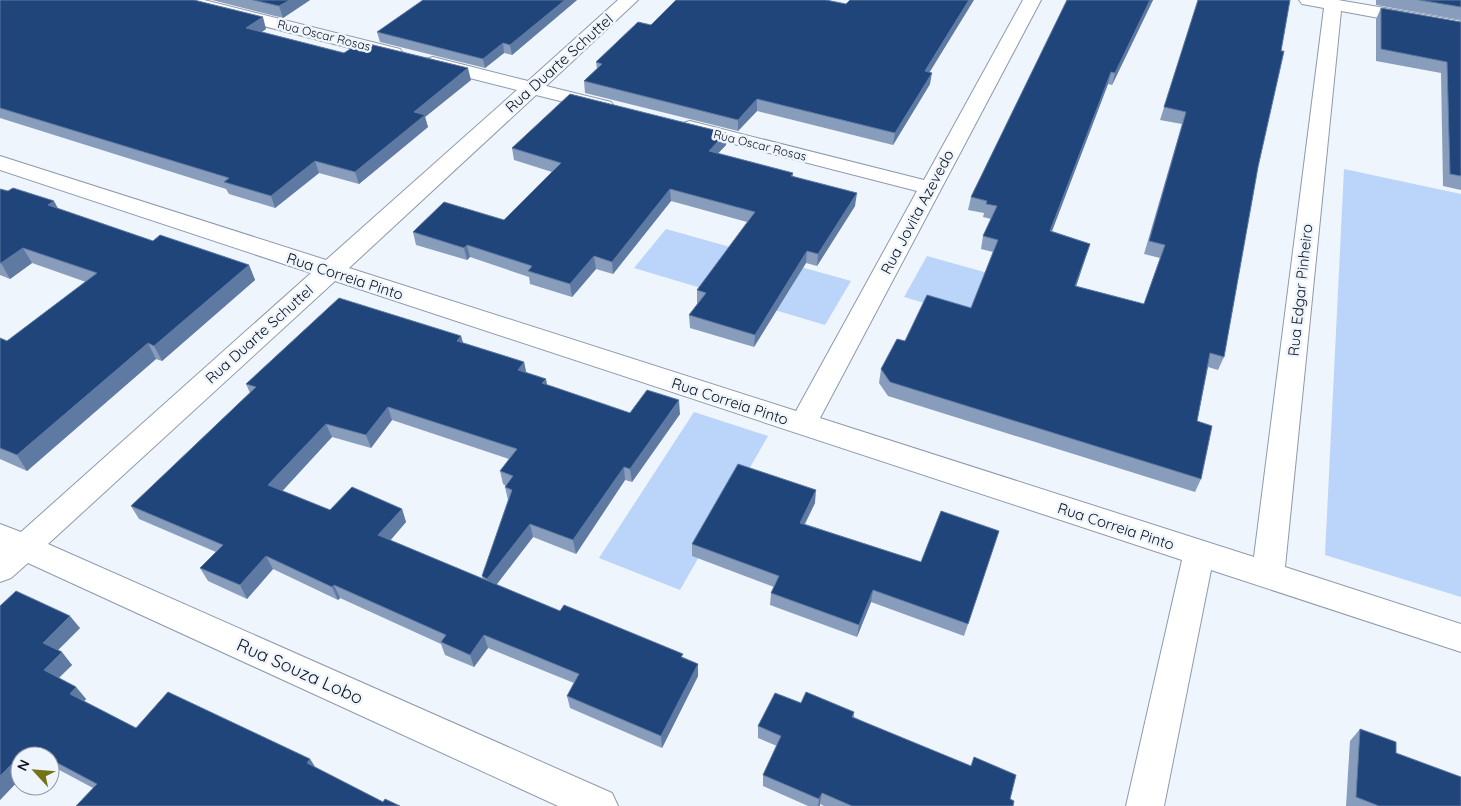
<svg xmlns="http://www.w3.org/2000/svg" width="1461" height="806" font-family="Quicksand,sans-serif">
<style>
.green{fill:#bbd4f9}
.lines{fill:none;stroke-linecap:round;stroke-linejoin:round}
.street-casing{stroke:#8d9aad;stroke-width:2}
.street{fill:#fff;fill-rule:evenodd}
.wall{fill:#889dbc;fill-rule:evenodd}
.shaded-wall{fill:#5e7aa2}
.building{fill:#20457b;stroke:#5e7aa2}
.labels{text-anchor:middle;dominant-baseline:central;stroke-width:5;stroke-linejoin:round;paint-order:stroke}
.far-street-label{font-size:12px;fill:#0e1219;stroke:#eff5fd}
.street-label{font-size:15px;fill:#0e1219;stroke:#eff5fd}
.near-street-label{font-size:18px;fill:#0e1219;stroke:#eff5fd}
</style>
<rect width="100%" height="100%" fill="#eff5fd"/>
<g class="green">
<path d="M1344 169 1461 194V597L1325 555Z"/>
<path d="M666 229 851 281 825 325 634 268Z"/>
<path d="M927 256 1080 299 1062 343 904 297Z"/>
<path d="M694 412 768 436 680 590 599 558Z"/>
</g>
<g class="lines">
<defs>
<g id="street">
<path d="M174 0H204L400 49 403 53 400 57 393 59 177 4Z"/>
<path d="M618 0H638L546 86 611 102 614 106 611 110 604 112 536 95 349 268 796 411 917 191 683 131 680 127 683 123 690 121 924 180 1023 0H1041L820 418 1254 557 1324 8 1302 4 1299 0H1338L1461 21V33L1341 11 1285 567 1461 624V652L1211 570 1164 806H1126L1182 560 335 281 48 544 612 793 618 806H558L28 563 11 578 0 582V524L21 532 311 273 0 170V156L326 260 517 90 426 67 423 63 426 59 433 57 528 81Z"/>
</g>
</defs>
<use href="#street" class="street-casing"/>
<use href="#street" class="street"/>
</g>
<g class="wall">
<path d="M0 0 266 29 262 32 344 53 471 80 425 117 428 127 359 184 319 173 275 208 229 194 226 189 0 118Z"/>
<path d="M212 0H310L283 18Z"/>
<path d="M577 0 512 55 504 53 485 68 380 42 377 32Z"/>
<path d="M1067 0H1153L1112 85 1108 84 1052 231 1090 244 1076 286 1144 304 1160 258 1144 254 1182 124 1160 120 1198 0 1258 167 1224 357 1218 370 1208 367 1197 421 1201 479 1195 492 888 396 879 383 881 369 905 341 971 308 993 252 981 249 983 236 991 219 983 217 984 213 968 210 971 197Z"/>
<path d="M1376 0H1461V20L1376 5Z"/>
<path d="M1381 8 1461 22V190L1443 186 1441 73 1376 61V19Z"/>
<path d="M651 25 930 72V84L893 145 757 111 738 131 585 93 584 81 597 69 596 62Z"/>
<path d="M726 145 718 153 793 173V176L855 206 817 266 806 263 754 347 690 328 689 315 698 303H697V290L747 222 671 201 613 274 596 269 572 297 530 284 529 277 470 257 467 260 416 245 413 232 504 220 552 172 514 160 512 148Z"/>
<path d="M0 189 153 241 249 265 255 280 162 361 156 359 27 471 0 459V338L7 341 86 282 32 263 10 279 0 275Z"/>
<path d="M461 336 463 343 524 362 526 372 546 379 547 385 630 413 680 414 632 482 625 480 576 554 533 537 496 585 560 611 683 657 698 664V676L662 748 570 708 567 696 574 683 488 648 474 667 445 655 441 644 340 598 338 600 273 569 247 599 208 581 200 568 216 552 139 519 131 506 250 393 246 384ZM392 420 509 459 500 471 503 484 506 486 505 487 508 500 482 576 483 579 390 540 406 522 402 509 330 510 282 491 332 437 371 448Z"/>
<path d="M815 503 805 524 921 562 999 531 964 636 871 602 857 637 770 605 771 593 774 587 692 556V544Z"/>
<path d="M0 606 80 628 58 650 72 665 59 678 76 687 86 699 84 701 136 728 310 759 315 767 383 802 93 788 50 765V756H20V779L0 800Z"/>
<path d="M801 703 854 712V717L1010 799 1013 806H824L820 804V806H808L763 786V775L777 746 758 738V726Z"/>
<path d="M1360 729 1396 753 1461 806H1346L1350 741Z"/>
</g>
<g class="shaded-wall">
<path d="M290 0H310L283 18 279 6Z"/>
<path d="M565 0H577L512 55 510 45Z"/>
<path d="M969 0H974L923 83 925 71Z"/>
<path d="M1150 0H1153L1112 85 1115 73Z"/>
<path d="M263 17 266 29 250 39 246 28Z"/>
<path d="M503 43 504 53 485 68 483 59Z"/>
<path d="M468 68 471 80 425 117 428 127 359 184 355 172 414 112Z"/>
<path d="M1111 72 1108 84 1047 244 1050 231Z"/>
<path d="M932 73 930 84 893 145 895 133Z"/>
<path d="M757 99V111L738 131V120Z"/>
<path d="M726 133V145L709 163V151Z"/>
<path d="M315 161 319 173 275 208 271 196Z"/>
<path d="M670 189 671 201 613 274 612 262Z"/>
<path d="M857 193 855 206 817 266 818 254Z"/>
<path d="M54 201 62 216 48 205Z"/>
<path d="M1090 244 1086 256 1072 299 1075 286Z"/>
<path d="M467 245 470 257 467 260 464 248Z"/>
<path d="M23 248 32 263 10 279 1 263Z"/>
<path d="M807 251 806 263 754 347 755 335Z"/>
<path d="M594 256 596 269 572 297 570 284Z"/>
<path d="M249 265 255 280 162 361 154 346Z"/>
<path d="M461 336 465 350 457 341Z"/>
<path d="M148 343 156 359 27 471 17 455Z"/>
<path d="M524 362 527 376 518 370Z"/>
<path d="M546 379 548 393 542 383Z"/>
<path d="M679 400 680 414 632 482 630 469Z"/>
<path d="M388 407 392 420 371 448 366 435Z"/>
<path d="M326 424 332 437 275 499 268 485Z"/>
<path d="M624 467 625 480 576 554 573 540Z"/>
<path d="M816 490 815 503 799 535 800 523Z"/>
<path d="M402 509 406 522 383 549 378 535Z"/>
<path d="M530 524 533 537 491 592 487 579Z"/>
<path d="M266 556 273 569 247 599 240 585Z"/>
<path d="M334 585 340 598 338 600 332 587Z"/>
<path d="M873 590 871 602 857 637 859 625Z"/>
<path d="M70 616 80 628 53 655 43 643Z"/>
<path d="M484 635 488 648 474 667 470 655Z"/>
<path d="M62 652 72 665 54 682 44 670Z"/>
<path d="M698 664V676L662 748 661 736Z"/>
<path d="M76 687 86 699 80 706 70 694Z"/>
<path d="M28 748 36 756H20V779L0 800V776Z"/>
<path d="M310 759 317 770 307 763Z"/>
<path d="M822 793 820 804V806H818L819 799Z"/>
</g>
<g class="building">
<path d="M0 0H194L263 17 246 28 344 53 361 42 468 68 414 112 425 115 355 172 315 161 271 196 224 182 229 178 0 108Z"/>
<path d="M253 0H290L279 6Z"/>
<path d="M423 0H565L510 45 503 43 483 59 377 32Z"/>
<path d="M676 0H826L846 4 850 0H969L925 71 932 73 895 133 757 99 738 120 584 81 602 64 596 62 638 22 651 25Z"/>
<path d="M1067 0H1150L1115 73 1111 72 1050 231 1090 244 1075 286 1144 304 1165 245 1149 241 1186 112 1164 107 1198 0H1290L1281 51H1284L1258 167 1224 357 1210 353 1197 421 1212 426 1201 479 890 382 881 369 897 339 905 341 927 295 971 308 998 240 983 236 997 206 986 204 987 201 971 197Z"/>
<path d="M1419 0H1461V7Z"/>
<path d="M1381 8 1461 22V176L1450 174 1447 62 1381 49Z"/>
<path d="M570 94 726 133 709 151 793 173 791 176 857 193 818 254 807 251 755 335 689 315 706 293 697 290 755 212 670 189 612 262 594 256 570 284 528 271 532 266 467 245 464 248 413 232 444 202 504 220 561 163 512 148Z"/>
<path d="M13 188 54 201 48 205 153 241 160 235 249 265 154 346 148 343 17 455 0 448V338L7 341 97 273 23 248 1 263H0V189L8 191Z"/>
<path d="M339 298 461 336 457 341 524 362 518 370 546 379 542 383 630 413 647 390 679 400 630 469 624 467 573 540 530 524 487 579 482 576 512 490 505 487 513 476 500 471 517 449 388 407 366 435 326 424 268 485 330 510 352 487 402 509 378 535 560 611 564 605 683 654 681 657 698 664 661 736 567 696 579 674 484 635 470 655 441 642 446 635 334 585 332 587 266 556 240 585 200 568 223 545 131 506 256 387 246 384Z"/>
<path d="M738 464 816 490 800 523 921 562 941 511 999 531 968 624 873 590 859 625 771 593 779 576 692 544Z"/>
<path d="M16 591 70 616 43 643 62 652 44 670 76 687 70 694 136 728 168 692 310 759 307 763 383 802 385 799 400 806H76L97 784 50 759V756H43L28 748 0 776V606Z"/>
<path d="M806 692 854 712 852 717 971 766 974 757 1016 775 1010 799 1014 801 1013 806H852L822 793 819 799 763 775 781 736 758 726 775 693 801 703Z"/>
<path d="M1360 729 1396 742V753L1461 777V806H1379L1356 797Z"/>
</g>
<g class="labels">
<g class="far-street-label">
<text transform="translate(324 35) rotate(14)">Rua Oscar Rosas</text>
<text transform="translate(760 145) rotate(14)">Rua Oscar Rosas</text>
</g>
<g class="street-label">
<text transform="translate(559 63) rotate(-42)">Rua Duarte Schuttel</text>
<text transform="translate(917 212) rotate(-62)">Rua Jovita Azevedo</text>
<text transform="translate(345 276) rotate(18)">Rua Correia Pinto</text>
<text transform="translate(1300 290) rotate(-84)">Rua Edgar Pinheiro</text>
<text transform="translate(259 334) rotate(-42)">Rua Duarte Schuttel</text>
<text transform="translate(730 401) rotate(18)">Rua Correia Pinto</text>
<text transform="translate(1116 526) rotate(18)">Rua Correia Pinto</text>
</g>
<g class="near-street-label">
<text transform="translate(300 671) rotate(24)">Rua Souza Lobo</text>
</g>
</g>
<g transform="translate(35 771) rotate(296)"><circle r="24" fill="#eff5fd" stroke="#959aa2"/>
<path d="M0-4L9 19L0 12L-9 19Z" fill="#757318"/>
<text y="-8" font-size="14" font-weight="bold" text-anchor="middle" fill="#0e1219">N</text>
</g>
</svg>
